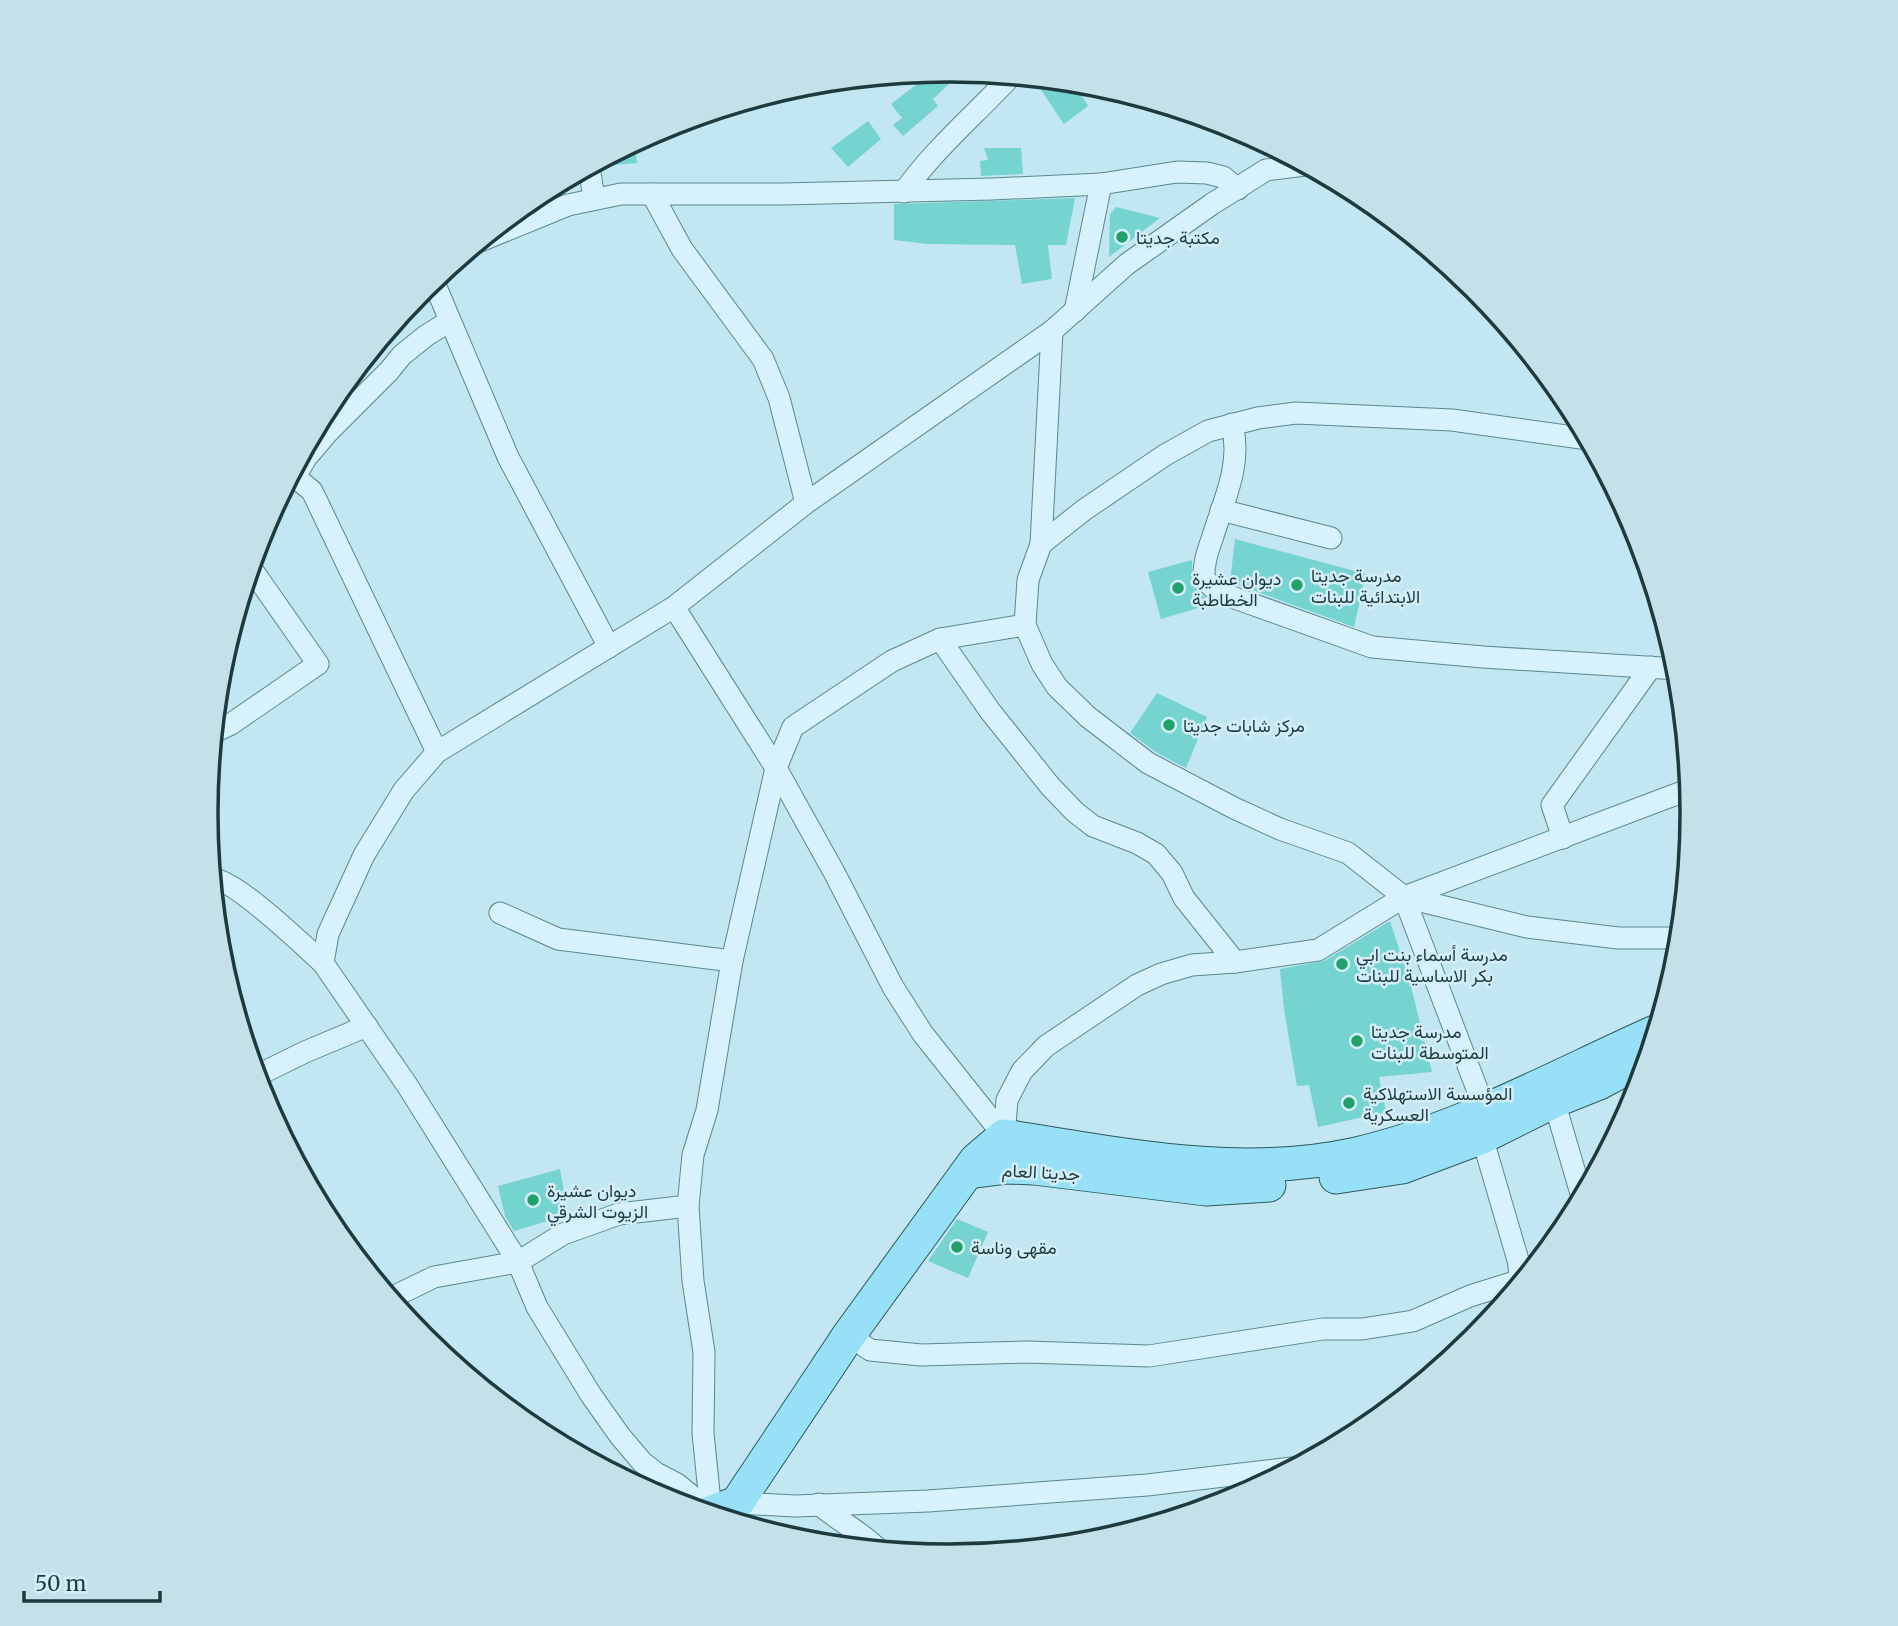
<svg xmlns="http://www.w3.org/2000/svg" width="1898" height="1626" font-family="Merriweather,Vazirmatn,serif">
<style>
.building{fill:#75d3d0}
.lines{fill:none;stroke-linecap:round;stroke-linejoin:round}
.minor-casing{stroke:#58898d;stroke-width:23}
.primary-casing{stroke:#2c5a5b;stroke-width:35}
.minor{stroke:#d7f2fb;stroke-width:21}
.primary{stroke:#97e0f8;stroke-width:33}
.poi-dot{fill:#22a268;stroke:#d3eef8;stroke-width:2.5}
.labels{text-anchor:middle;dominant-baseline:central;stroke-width:5;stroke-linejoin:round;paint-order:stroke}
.poi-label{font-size:18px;fill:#1d3b3c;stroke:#d3eef8;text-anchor:start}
.street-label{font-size:18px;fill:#1d3b3c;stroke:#d3eef8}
.rim{fill:none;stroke:#1d3b3c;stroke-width:3.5}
</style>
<rect width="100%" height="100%" fill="#c2e6f2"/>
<g class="building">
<path d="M949 70 963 71 933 99 938 106 903 136 893 125 902 118 891 104 934 71Z"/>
<path d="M1033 78 1074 82 1088 106 1064 124Z"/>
<path d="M868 121 881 139 848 167 831 148Z"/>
<path d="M635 142 637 163 602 166 600 161Z"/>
<path d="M984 148H1021L1023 174 981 176 980 161 988 160Z"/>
<path d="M1075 198 1066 245H1048L1052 279 1022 284 1015 245 927 244 894 240V204Z"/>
<path d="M1116 207 1160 218 1109 257 1110 214Z"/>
<path d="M1235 539 1366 574 1354 627 1230 582Z"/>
<path d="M1192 560V584L1207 599 1208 605 1161 619 1148 572Z"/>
<path d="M1157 693 1207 717 1186 768 1157 753 1130 733Z"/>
<path d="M1390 921 1410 982 1432 1072 1379 1077 1386 1112 1318 1127 1309 1085 1297 1086 1284 1009 1280 969 1324 961Z"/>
<path d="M560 1169 568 1215 514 1231 505 1216 498 1186Z"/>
<path d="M957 1219 988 1232 968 1278 928 1261Z"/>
</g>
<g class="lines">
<defs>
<g id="minor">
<path d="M589 167 594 198"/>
<path d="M904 192C934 149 975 115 1011 76"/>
<path d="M652 194 682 249 763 359 779 398 806 503"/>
<path d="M480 241 568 205 621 194H783L992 189 1101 184 1177 172 1207 173 1223 177 1238 189"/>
<path d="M433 280 508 457 609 647"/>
<path d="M1075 311 1101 184"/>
<path d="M1052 331 1041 544 1028 580 1025 625 1042 664 1057 687 1088 717 1148 763 1234 808 1280 829 1348 853 1404 897 1527 927 1618 938H1680"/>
<path d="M1232 424C1242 464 1225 497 1213 536 1208 550 1203 564 1204 579L1218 592 1372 647 1483 657 1678 669"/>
<path d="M295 477 306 458 329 431 389 371 402 355 427 335 450 321"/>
<path d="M288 481 295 477 312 491 437 752"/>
<path d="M1221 510 1331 538"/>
<path d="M1041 544 1084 510 1165 455 1208 431 1258 418 1296 413 1452 420 1588 439"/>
<path d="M674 607 776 768 835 874 893 987 923 1034 1004 1136"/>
<path d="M940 639 990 711 1050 786 1075 812 1093 826 1137 843 1156 854 1172 873 1184 898 1235 962"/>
<path d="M214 732 231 724 318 664 251 568"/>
<path d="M1563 838 1552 805 1651 667"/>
<path d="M212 879C234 878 304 946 323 963"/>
<path d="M1404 897 1485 1110"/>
<path d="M500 913 558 939 732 961"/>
<path d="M256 1076 305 1052 367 1026"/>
<path d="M1554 1101 1582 1197"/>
<path d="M1004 1136 1007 1100 1022 1071 1046 1046 1137 985 1161 974 1192 965 1235 962 1318 950 1404 897 1690 789"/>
<path d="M391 1298 434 1277 518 1262 563 1234 619 1214 688 1206"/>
<path d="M849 1335 870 1350 921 1355 1027 1352 1149 1356 1323 1329H1362L1413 1321 1470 1296 1521 1280 1518 1260 1482 1137"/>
<path d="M737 1503 796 1506 928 1501 1147 1485 1292 1468"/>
<path d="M819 1504C838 1521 860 1531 878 1549"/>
<path d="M711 1512 677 1484 656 1473 642 1462 620 1436 591 1395 537 1307 518 1262 407 1085 323 963 328 934 364 855 404 790 437 752 674 607 806 503 1052 331 1127 264 1212 204 1266 170 1305 165"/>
<path d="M711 1512 703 1433 704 1352 693 1281 688 1206 693 1155 707 1110 732 961 776 768 793 727 892 661 940 639 1025 625"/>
</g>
<g id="primary">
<path d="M968 1172 1008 1167 1034 1168 1206 1189 1269 1185"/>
<path d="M1336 1177 1402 1167 1482 1137 1554 1101 1599 1083 1640 1061"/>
<path d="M710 1513 737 1503 849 1335 976 1160 1004 1136C1120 1154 1238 1180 1356 1154 1461 1130 1558 1075 1655 1032"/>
</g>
</defs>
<use href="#minor" class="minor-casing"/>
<use href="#primary" class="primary-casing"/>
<use href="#minor" class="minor"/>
<use href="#primary" class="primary"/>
</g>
<g class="poi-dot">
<circle cx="1122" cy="237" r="7"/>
<circle cx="1297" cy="585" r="7"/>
<circle cx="1178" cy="588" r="7"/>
<circle cx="1169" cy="725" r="7"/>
<circle cx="1342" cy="964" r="7"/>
<circle cx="1357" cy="1041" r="7"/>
<circle cx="1349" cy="1103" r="7"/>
<circle cx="533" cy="1200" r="7"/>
<circle cx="957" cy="1247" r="7"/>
</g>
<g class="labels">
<g class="poi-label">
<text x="1136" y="237">مكتبة جديتا</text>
<text x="1311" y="575">مدرسة جديتا<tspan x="1311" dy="21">الابتدائية للبنات</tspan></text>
<text x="1192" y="578">ديوان عشيرة<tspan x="1192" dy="21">الخطاطبة</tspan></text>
<text x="1183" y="725">مركز شابات جديتا</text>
<text x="1356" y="954">مدرسة أسماء بنت ابي<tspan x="1356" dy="21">بكر الاساسية للبنات</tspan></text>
<text x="1371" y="1031">مدرسة جديتا<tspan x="1371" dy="21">المتوسطة للبنات</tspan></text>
<text x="1363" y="1093">المؤسسة الاستهلاكية<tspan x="1363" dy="21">العسكرية</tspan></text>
<text x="547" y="1190">ديوان عشيرة<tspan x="547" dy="21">الزيوت الشرقي</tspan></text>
<text x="971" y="1247">مقهى وناسة</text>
</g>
<g class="street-label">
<text transform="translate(1041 1172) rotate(3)">جديتا العام</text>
</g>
</g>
<path d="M0 0H1898V1626H0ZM218 813a731 731 0 1 1 1462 0a731 731 0 1 1-1462 0Z" fill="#c4e0e9" fill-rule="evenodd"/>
<path class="rim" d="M218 813a731 731 0 1 1 1462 0a731 731 0 1 1-1462 0Z"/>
<path d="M24 1591v10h136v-10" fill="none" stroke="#1d3b3c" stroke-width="3.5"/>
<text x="35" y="1591" font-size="21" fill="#1d3b3c" stroke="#d3eef8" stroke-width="5" paint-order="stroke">50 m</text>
</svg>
